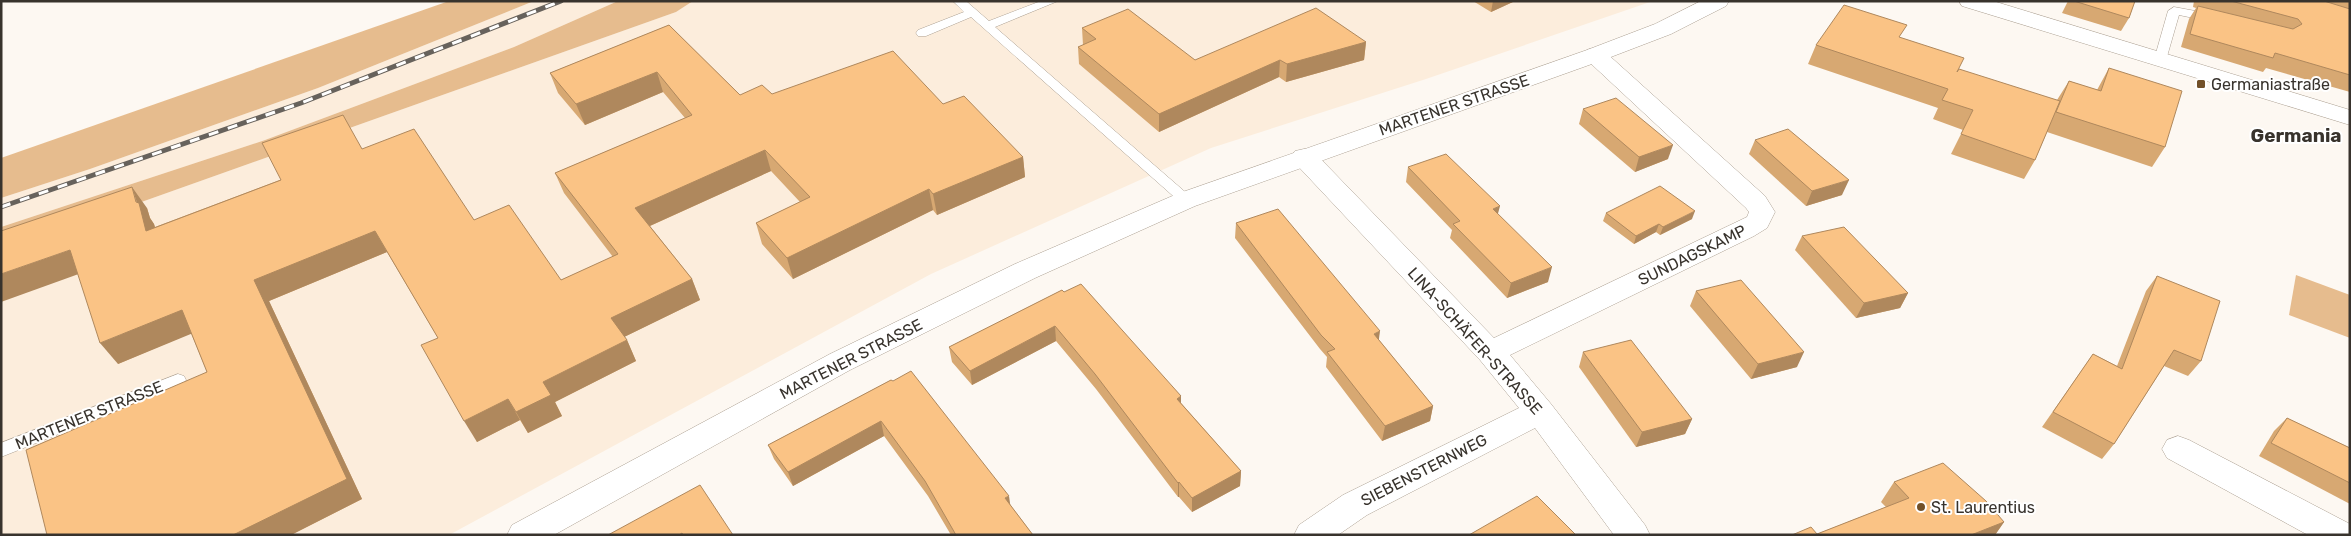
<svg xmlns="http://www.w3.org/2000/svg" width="2351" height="536" font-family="Rubik,sans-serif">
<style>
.built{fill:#fceddc}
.green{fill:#e6bc8e}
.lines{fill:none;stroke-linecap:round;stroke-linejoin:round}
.lane-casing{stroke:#aca092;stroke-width:1}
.street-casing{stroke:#aca092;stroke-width:1}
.secondary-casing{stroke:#aca092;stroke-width:1}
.lane{fill:#fff;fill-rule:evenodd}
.street{fill:#fff;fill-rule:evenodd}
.secondary{fill:#fff;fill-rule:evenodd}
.rail-casing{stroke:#67625c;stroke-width:5}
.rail{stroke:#fff;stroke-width:3;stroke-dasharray:10;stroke-linecap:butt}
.wall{fill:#d7a872}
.shaded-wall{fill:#af885d}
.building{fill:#fac385;stroke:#af885d}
.poi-dot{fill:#725028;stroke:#fff;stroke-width:2}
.labels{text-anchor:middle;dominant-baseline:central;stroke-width:4;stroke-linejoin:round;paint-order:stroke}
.poi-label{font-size:16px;fill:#38332d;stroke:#fff;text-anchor:start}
.street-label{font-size:16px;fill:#38332d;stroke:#fff}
.quarter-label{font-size:19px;font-weight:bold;fill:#38332d;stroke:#fff}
</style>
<rect width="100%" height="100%" fill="#fdf8f2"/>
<g class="built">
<path d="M534 1H618L514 47 265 140 1 227V198L90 169 318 88Z"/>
<path d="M693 1H1653L1426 79 1211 148 931 274 449 535H1V252L676 12Z"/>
</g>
<g class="green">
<path d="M449 1H534L318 88 90 169 1 198V158Z"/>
<path d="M618 1H693L676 12 1 252V227L265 140 514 47Z"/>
<path d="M2296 275 2350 295V338L2289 315Z"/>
</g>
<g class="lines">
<defs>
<g id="lane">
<path d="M953 1H966L989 21 1041 1H1058L995 27 1191 197 1193 200 1191 203H1181L971 17 926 36H918L916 33 918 30 964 12Z"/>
<path d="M2174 7 2217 15 2219 18 2213 22 2179 15 2166 60 2160 64 2156 63 2154 60 2168 11Z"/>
<path d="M178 374 184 376 186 380 184 384 1 457V443Z"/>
</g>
<g id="street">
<path d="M1959 1H1993L2350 110V125L1962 6Z"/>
<path d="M1595 48 1603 50 1765 196 1775 212 1767 228 1754 236 1510 355 1551 404 1645 525 1650 535H1614L1535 428 1367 515 1338 535H1294L1299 525 1343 495 1519 408 1480 360 1295 163 1291 157 1295 151 1304 149 1313 151 1494 338 1747 217 1749 212 1746 208 1587 60 1584 55 1587 50Z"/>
<path d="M2178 436 2189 440 2350 524V535H2308L2167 458 2162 449 2167 440Z"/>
</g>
<path id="secondary" d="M1701 1H1729L1726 6 1671 34 1603 60 1195 206 1035 278 850 370 554 535H507L512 525 830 354 1015 264 1177 194 1587 50 1655 24Z"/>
</defs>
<use href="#lane" class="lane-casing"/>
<use href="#street" class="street-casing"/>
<use href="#secondary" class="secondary-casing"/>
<use href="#lane" class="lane"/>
<use href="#street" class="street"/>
<use href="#secondary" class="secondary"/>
<defs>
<path id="rail" d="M1 207 301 103 561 1"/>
</defs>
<use href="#rail" class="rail-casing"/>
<use href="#rail" class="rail"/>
</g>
<g class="wall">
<path d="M1473 1H1515L1491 12Z"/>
<path d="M2068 1H2135L2129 18 2121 31 2062 13Z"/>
<path d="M2194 1H2350V92L2266 68 2263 72 2181 47 2189 19 2196 8 2193 7Z"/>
<path d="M669 25 740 95 772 94 943 104 1023 157 1025 177 937 215 933 210 793 279 762 244 756 223 800 202 771 171 650 226 692 279 700 300 624 337 627 340 636 361 555 402 562 416 528 433 520 420 477 442 438 338 387 252 269 301 362 499 291 535H47L207 372 191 333 118 364 147 208 150 218 154 224 155 227 362 149 474 220 561 280 613 257 564 193 555 173 685 118 663 92 585 125 558 93 550 73Z"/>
<path d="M1082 28 1195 60 1366 42 1364 60 1286 82 1279 77 1159 132 1079 64 1078 47 1083 45Z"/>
<path d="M1901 38 1957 72 2057 100 2069 81 2097 90 2109 68 2165 147 2152 167 2047 132 2035 160 2024 179 1951 154 1963 130 1933 119 1938 108 1808 64 1816 45Z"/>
<path d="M1583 109 1668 159 1635 172 1579 124Z"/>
<path d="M1755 140 1842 195 1806 206 1749 154Z"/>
<path d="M1408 167 1498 214 1548 282 1507 298 1450 238 1452 230 1406 182Z"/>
<path d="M1606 213 1692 219 1660 235 1656 232 1634 244 1603 221Z"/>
<path d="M1236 223 1379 340 1433 406 1430 421 1382 441 1326 367 1327 357 1320 349 1235 238Z"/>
<path d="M1802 236 1908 293 1900 308 1856 318 1795 250Z"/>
<path d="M2157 276 2201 361 2188 376 2164 366 2114 444 2102 459 2042 427 2093 354 2117 366 2146 291Z"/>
<path d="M1062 290 1181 396V403L1241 471 1240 486 1192 512 1179 497H1178L1096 389 1056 341 972 385 952 362 949 347Z"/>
<path d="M1696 291 1797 367 1751 379 1690 306Z"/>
<path d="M1583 352 1692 419 1685 434 1636 447 1579 367Z"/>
<path d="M891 380 1011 506 1033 535H951L928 496 884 436 793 486 774 459 768 445Z"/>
<path d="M2287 418 2350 448V504L2259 456 2274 431Z"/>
<path d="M1894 482 2004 522 1995 535H1792L1817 534 1886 507 1881 502Z"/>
</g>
<g class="shaded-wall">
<path d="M1493 1H1515L1491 12Z"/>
<path d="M1366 42 1364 60 1286 82 1287 64Z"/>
<path d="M1280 60 1279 77 1159 132V114Z"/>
<path d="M657 72 663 92 585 125 576 104Z"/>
<path d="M1673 145 1668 159 1635 172 1639 157Z"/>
<path d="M765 150 771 171 643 229 635 208Z"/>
<path d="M1023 157 1025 177 937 215 933 194Z"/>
<path d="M1849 180 1842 195 1806 206 1812 191Z"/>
<path d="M132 187 147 208 150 218 154 224 162 252 146 231Z"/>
<path d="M929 189 933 210 793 279 787 258Z"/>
<path d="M1500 206 1496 221 1493 209Z"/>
<path d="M1695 211 1692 219 1660 235 1663 227Z"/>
<path d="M1659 224 1656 232 1634 244 1636 236Z"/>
<path d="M375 231 387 252 269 301 362 499 291 535H233L254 280Z"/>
<path d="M70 250 87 271 1 302V274Z"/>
<path d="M1552 267 1548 282 1507 298 1511 283Z"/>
<path d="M692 279 700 300 620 339 611 318Z"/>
<path d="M1908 293 1900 308 1856 318 1864 303Z"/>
<path d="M182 310 198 331 118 364 100 343Z"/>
<path d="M1055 326 1056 341 972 385 970 371Z"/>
<path d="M1380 331 1378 346 1374 334Z"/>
<path d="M627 340 636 361 555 402 562 416 528 433 516 412 543 382Z"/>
<path d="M1804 352 1797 367 1751 379 1758 364Z"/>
<path d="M1181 396V411L1177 399Z"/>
<path d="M508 399 520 420 477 442 464 421Z"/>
<path d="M1433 406 1430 421 1382 441 1385 426Z"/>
<path d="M1692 419 1685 434 1636 447 1642 432Z"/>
<path d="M881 421 884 436 793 486 788 472Z"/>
<path d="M1241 471 1240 486 1192 512V498Z"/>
<path d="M1179 482V497H1178V483Z"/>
<path d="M1009 496 1011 510 1005 498Z"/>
<path d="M2004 522 1995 535H1971Z"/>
</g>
<g class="building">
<path d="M2074 1H2135L2129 18Z"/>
<path d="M2231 1H2324L2350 9V75L2275 53 2273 58 2190 34 2198 6 2293 29 2302 24 2298 19Z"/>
<path d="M1844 5 1907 25 1899 37 1964 58 1957 72 1959 69 2060 101 2035 160 1961 134 1973 110 1942 100 1948 89 1816 45Z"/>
<path d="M1316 8 1366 42 1287 64 1280 60 1159 114 1078 47 1096 39 1082 28 1128 9 1195 60Z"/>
<path d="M669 25 740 95 762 85 772 94 893 51 943 104 964 96 1023 157 933 194 929 189 787 258 756 223 810 197 765 150 635 208 692 279 611 318 627 340 543 382 551 395 516 412 508 399 464 421 421 345 438 338 375 231 254 280 347 479 233 535H47L26 450 207 372 182 310 100 343 70 250 1 274V231L132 187 136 202 139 203 146 231 281 180 262 143 343 115 362 149 414 129 474 220 509 205 561 280 618 254 555 173 692 115 657 72 576 104 550 73Z"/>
<path d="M2109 68 2182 91 2165 147 2056 112 2069 81 2101 91Z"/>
<path d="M1616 98 1673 145 1639 157 1583 109Z"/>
<path d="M1788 129 1849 180 1812 191 1755 140Z"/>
<path d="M1446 154 1500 206 1493 209 1552 267 1511 283 1453 224 1460 221 1408 167Z"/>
<path d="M1660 186 1695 211 1663 227 1659 224 1636 236 1606 213Z"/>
<path d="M1278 209 1380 331 1374 334 1433 406 1385 426 1327 352 1335 349 1321 335 1236 223Z"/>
<path d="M1844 227 1908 293 1864 303 1802 236Z"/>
<path d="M2157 276 2220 301 2201 361 2174 350 2114 444 2053 412 2093 354 2122 369Z"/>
<path d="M1741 280 1804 352 1758 364 1696 291Z"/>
<path d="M1081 284 1181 396 1177 399 1241 471 1192 498 1179 482 1178 483 1095 374 1055 326 970 371 949 347 1062 290 1064 292Z"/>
<path d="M1631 340 1692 419 1642 432 1583 352Z"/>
<path d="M911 371 1009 496 1005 498 1033 535H956L925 481 881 421 788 472 768 445 891 380 893 381Z"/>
<path d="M2287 418 2350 448V483L2271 443Z"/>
<path d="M1943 463 1986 501 2004 522 1971 535H1792L1811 527 1817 534 1909 498 1894 482Z"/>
<path d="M700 485 733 535H683L682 533 679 535H608Z"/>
<path d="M1537 496 1576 535H1469Z"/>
</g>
<g class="poi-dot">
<rect x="2196" y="79" width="10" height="10" rx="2.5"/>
<circle cx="1921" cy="507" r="5"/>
</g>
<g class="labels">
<g class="poi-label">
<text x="2211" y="84">Germaniastraße</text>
<text x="1931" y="507">St. Laurentius</text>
</g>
<g class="street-label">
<text transform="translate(1454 105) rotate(-19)">MARTENER STRASSE</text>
<text transform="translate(1692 255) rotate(-26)">SUNDAGSKAMP</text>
<text transform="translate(1475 341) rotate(48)">LINA-SCHÄFER-STRASSE</text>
<text transform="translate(851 359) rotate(-27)">MARTENER STRASSE</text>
<text transform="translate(89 415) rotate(-22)">MARTENER STRASSE</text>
<text transform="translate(1424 470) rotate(-27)">SIEBENSTERNWEG</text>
</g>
<g class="quarter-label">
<text x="2296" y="135">Germania</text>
</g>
</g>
<rect width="2351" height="536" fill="none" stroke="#38332d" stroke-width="5"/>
</svg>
